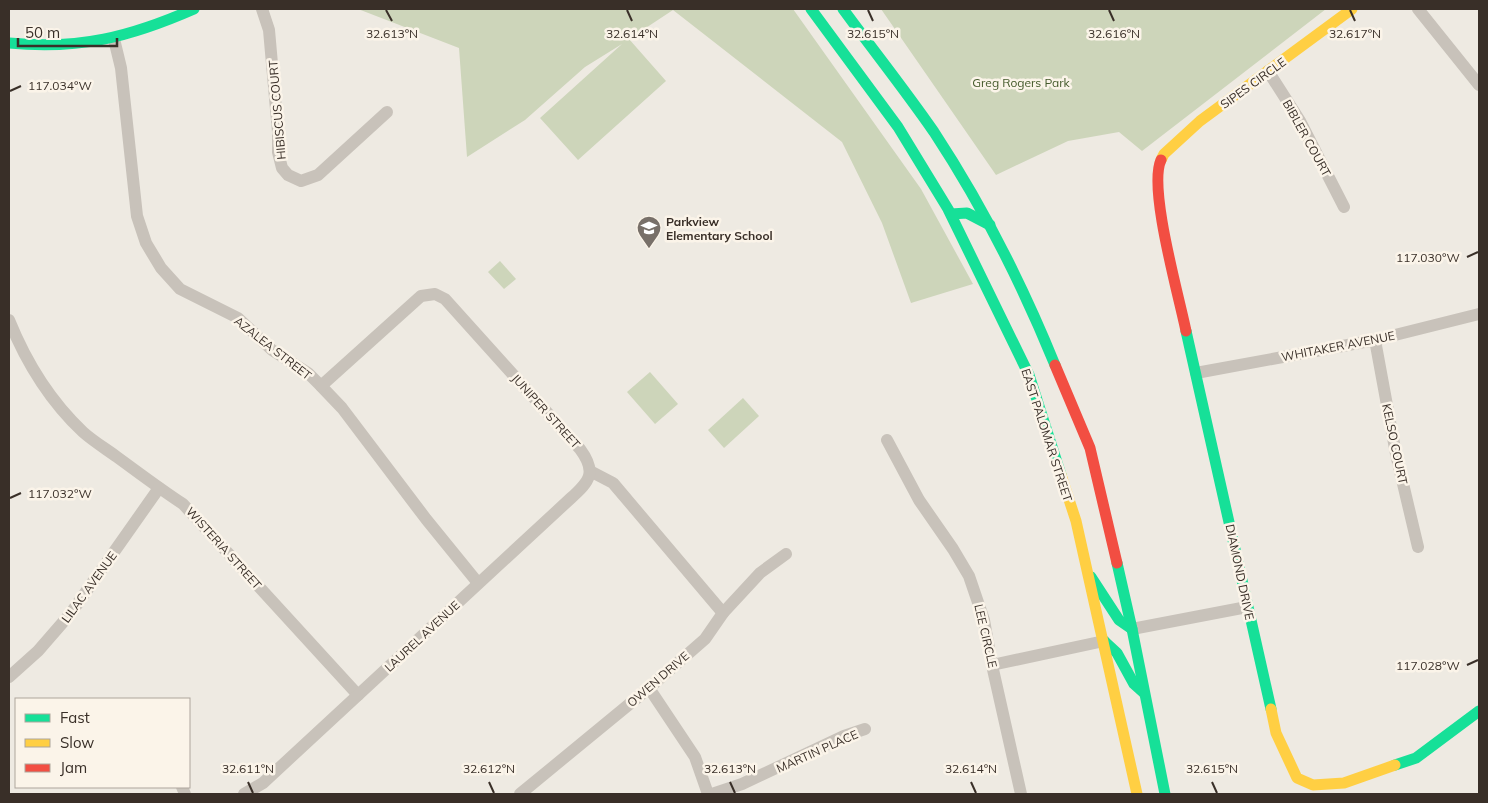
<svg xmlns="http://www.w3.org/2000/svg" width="1488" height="803" font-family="Mulish,sans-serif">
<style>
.green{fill:#cdd5ba}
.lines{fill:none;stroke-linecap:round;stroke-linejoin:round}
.street{stroke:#c8c2ba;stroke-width:12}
.fast{stroke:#16e098;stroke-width:11}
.slow{stroke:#ffcf43;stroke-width:11}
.jam{stroke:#f24e42;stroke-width:11}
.ticks{fill:none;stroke:#392f28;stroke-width:2}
.labels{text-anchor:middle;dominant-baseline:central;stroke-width:5;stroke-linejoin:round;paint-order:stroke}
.park-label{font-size:12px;fill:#43592a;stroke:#fbf4e9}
.street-label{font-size:12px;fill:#392f28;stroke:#fbf4e9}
.poi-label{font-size:12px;font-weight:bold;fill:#392f28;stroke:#fbf4e9;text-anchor:start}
.ticks-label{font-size:12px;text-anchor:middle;fill:#392f28;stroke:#fbf4e9;stroke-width:5;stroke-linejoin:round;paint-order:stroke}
</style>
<rect width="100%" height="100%" fill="#eeeae2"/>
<g class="green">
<path d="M358 9H793L921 189 973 284 911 303 882 223 842 142 673 10 629 39 666 81 578 160 540 118 622 44 585 67 525 120 467 157 459 48Z"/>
<path d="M881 9H1326L1142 151 1119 132 1068 141 996 175Z"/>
<path d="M500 261 516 279 504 289 488 272Z"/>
<path d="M650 372 678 404 655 424 627 392Z"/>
<path d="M743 398 759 416 724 448 708 430Z"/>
</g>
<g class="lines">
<g class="street">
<path d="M262 9 269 30 278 132V152L282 168 288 175 301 181 318 175 387 112"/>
<path d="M1418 9 1479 85"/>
<path d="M114 39 121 68 137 216 146 243 161 268 180 289 238 318 272 350 308 373 321 386 342 408 426 519 478 583"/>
<path d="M1268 71 1300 121 1344 207"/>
<path d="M9 320C26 362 50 401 83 432 93 441 106 449 117 457 139 473 160 489 183 504L358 695"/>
<path d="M1375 340 1396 454 1418 547"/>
<path d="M1196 373 1375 340 1479 314"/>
<path d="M887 440 919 500 953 549 969 576 984 620 992 665 1021 794"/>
<path d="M590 471 613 483 723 613"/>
<path d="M1132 629 1247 607"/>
<path d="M992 665 1104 641"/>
<path d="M9 677 38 651 71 613 159 488"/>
<path d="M649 688 695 757 708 794"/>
<path d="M182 787 185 794"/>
<path d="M244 794 263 783 571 498C590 481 597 472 580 449L445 299 435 294 421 296 321 386"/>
<path d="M520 794 649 688 705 639 723 613 760 573 786 554"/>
<path d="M712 794 742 784 844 736 865 729"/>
</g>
<g class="fast">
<path d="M811 9 898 127 948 209 1029 375 1061 475"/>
<path d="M843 9C873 50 905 90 934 132 982 205 1022 284 1055 365"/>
<path d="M9 43C79 50 130 37 194 9"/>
<path d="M951 214 967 213 990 225"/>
<path d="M1186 331 1271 709"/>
<path d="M1117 563 1132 629 1165 794"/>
<path d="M1091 577 1119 620 1132 629"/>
<path d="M1104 641 1117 653 1134 684 1144 693"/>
<path d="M1395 765 1416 758 1479 711"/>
</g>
<g class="slow">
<path d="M1161 160 1164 154 1200 121 1352 9"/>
<path d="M1061 475 1076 521 1137 794"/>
<path d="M1271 709 1276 733 1297 778 1313 785 1344 783 1395 765"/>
</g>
<g class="jam">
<path d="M1161 160C1148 188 1179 296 1186 331"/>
<path d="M1055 365 1090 448 1117 563"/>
</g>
</g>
<path class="ticks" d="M386 10 392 21M627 10 632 21M868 10 873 21M1109 10 1114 21M1350 10 1355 21M10 91 21 86M1467 257 1478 252M10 498 21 493M1467 665 1478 660M248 782 253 793M489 782 494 793M730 782 735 793M971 782 976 793M1212 782 1217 793"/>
<defs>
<symbol id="school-pin" viewBox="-11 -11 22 30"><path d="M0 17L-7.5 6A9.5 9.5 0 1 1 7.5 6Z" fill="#787069" stroke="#fbf4e9"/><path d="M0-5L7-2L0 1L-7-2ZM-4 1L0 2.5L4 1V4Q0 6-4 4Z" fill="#fff"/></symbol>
</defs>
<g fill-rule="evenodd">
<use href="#school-pin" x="635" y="214" width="28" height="38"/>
</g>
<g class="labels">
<g class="park-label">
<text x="1021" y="82">Greg Rogers Park</text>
</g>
<g class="street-label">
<text transform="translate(1253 83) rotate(-36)">SIPES CIRCLE</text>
<text transform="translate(277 110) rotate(-95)">HIBISCUS COURT</text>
<text transform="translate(1307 138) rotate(61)">BIBLER COURT</text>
<text transform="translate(1338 346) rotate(-11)">WHITAKER AVENUE</text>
<text transform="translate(273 348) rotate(38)">AZALEA STREET</text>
<text transform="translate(546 411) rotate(48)">JUNIPER STREET</text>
<text transform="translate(1047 435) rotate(72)">EAST PALOMAR STREET</text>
<text transform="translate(1395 444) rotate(78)">KELSO COURT</text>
<text transform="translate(224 548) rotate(48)">WISTERIA STREET</text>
<text transform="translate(1240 572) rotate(78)">DIAMOND DRIVE</text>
<text transform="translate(89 587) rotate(-54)">LILAC AVENUE</text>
<text transform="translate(422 636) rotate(-43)">LAUREL AVENUE</text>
<text transform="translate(986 636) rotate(77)">LEE CIRCLE</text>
<text transform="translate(658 679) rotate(-41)">OWEN DRIVE</text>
<text transform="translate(817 751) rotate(-24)">MARTIN PLACE</text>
</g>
<g class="poi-label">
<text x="666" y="221">Parkview<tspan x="666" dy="14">Elementary School</tspan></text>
</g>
</g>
<g class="ticks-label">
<text x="392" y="38">32.613°N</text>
<text x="632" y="38">32.614°N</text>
<text x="873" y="38">32.615°N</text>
<text x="1114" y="38">32.616°N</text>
<text x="1355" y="38">32.617°N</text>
<text x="60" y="90">117.034°W</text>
<text x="1428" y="262">117.030°W</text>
<text x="60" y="498">117.032°W</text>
<text x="1428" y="670">117.028°W</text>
<text x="248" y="773">32.611°N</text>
<text x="489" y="773">32.612°N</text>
<text x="730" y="773">32.613°N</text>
<text x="971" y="773">32.614°N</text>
<text x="1212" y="773">32.615°N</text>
</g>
<rect width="1488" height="803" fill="none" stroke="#392f28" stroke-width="20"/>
<rect x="15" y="698" width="175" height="90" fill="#fbf4e9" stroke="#ada59c"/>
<rect x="25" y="714" width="25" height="8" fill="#16e098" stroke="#ada59c"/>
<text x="60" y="723" font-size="15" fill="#392f28">Fast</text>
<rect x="25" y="739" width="25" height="8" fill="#ffcf43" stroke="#ada59c"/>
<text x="60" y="748" font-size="15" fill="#392f28">Slow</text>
<rect x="25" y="764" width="25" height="8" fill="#f24e42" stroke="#ada59c"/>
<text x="60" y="773" font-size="15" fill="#392f28">Jam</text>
<path d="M18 38v8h99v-8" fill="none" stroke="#392f28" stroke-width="2.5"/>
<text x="25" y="38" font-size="15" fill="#392f28" stroke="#fbf4e9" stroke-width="4" paint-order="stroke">50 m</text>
</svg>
